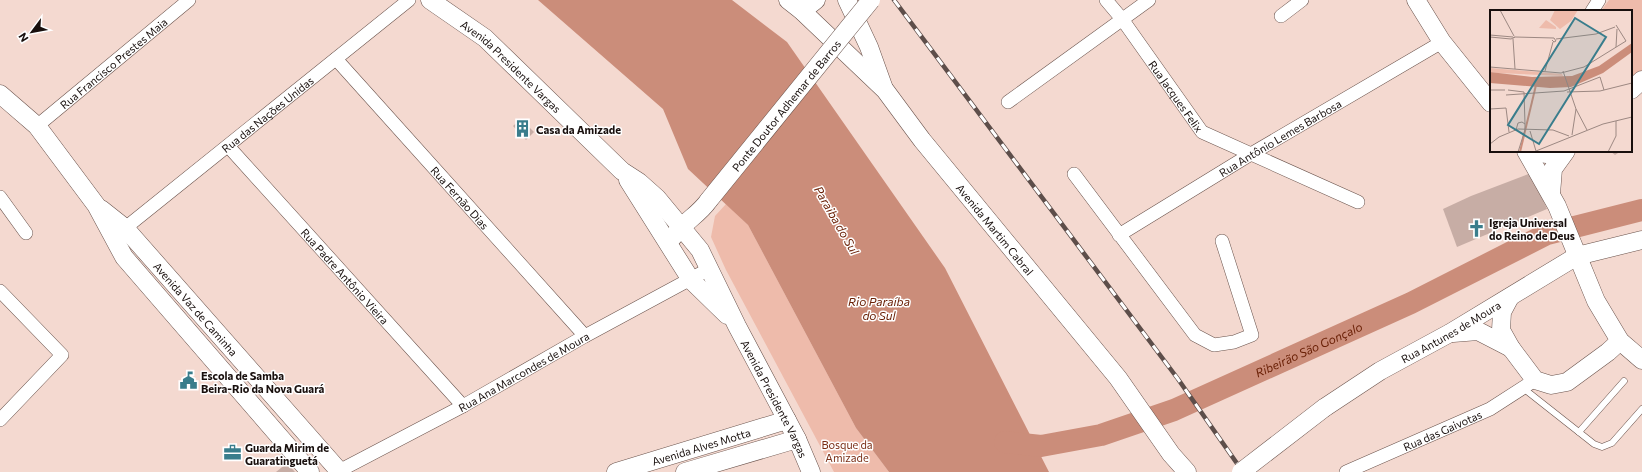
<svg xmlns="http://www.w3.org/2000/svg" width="1642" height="472" font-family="Commissioner,sans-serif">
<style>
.green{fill:#eebbab}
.water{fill:#cb8d7a}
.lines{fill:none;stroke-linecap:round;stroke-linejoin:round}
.river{stroke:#cb8d7a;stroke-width:22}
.building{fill:#c7ada5}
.lane-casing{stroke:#6a534c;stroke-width:7}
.street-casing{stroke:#6a534c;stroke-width:14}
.secondary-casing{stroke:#6a534c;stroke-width:19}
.lane{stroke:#fff;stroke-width:6}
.street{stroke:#fff;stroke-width:13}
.secondary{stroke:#fff;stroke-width:18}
.rail-casing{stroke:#5d4e4a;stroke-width:4.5}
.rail{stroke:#fff;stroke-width:3;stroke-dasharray:9;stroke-linecap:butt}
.secondary-bridge-casing{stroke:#6a534c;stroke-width:19;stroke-linecap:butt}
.secondary-bridge{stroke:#fff;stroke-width:18}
.labels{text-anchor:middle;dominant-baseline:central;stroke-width:3;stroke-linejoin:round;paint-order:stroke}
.street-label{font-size:11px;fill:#180f0d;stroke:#fff}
.poi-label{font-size:11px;font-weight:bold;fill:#180f0d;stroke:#fff;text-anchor:start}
.park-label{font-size:11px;fill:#7a2e16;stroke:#fff}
.water-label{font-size:12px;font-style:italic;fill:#6b2107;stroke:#fff}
.inset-river{fill:none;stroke:#cb8d7a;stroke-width:2}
.inset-road{fill:none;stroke:#9c8882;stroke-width:1}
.view{fill:#397d8c;fill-opacity:0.15;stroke:#397d8c;stroke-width:2}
.inset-edge{fill:none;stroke:#180f0d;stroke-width:2}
</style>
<rect width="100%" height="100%" fill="#f4d9d0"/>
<g class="green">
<path d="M1609 0H1642V70L1631 80V11H1601Z"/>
<path d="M726 204 748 225 856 428 889 472H834L726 270 711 237 715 216Z"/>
</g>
<path class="water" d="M538 0H732L787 42 945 268 1049 472H889L856 428 748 225 688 169 663 109Z"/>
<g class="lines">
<path class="river" id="s1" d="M1005 442 1041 446 1101 435 1174 410 1411 303 1547 234 1642 210"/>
</g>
<g class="building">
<path d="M521 119 534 132 526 140 513 126Z"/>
<path d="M1610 151H1621L1615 155Z"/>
<path d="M1531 173 1547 209 1457 247 1443 209 1471 196Z"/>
<path d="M287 463 295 472H276Z"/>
</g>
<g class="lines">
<defs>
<g id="lane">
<path d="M1523 388 1594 444 1602 447 1612 443 1642 409"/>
<path d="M1579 432 1624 381"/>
</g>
<g id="street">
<path id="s2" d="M1106 0 1122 19 1202 132 1358 202"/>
<path d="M1592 11 1599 0"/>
<path d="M1281 16 1302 0"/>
<path id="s3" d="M336 59 585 336"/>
<path d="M1008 102 1149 0"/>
<path id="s4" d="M37 126 189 0"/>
<path id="s5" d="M228 146 463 406"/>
<path d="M1074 174 1195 335 1214 345 1234 342 1252 335 1222 241"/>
<path d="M0 197 26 233"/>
<path id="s6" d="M119 233 409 0"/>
<path id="s7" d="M1119 235 1251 154 1442 42"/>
<path d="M0 291 62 355 0 420"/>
<path id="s8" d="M337 472 463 406 585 336 709 269"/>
<path id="s9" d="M1346 472 1490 409 1535 380"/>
</g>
<g id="secondary">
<path id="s10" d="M430 0 485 38 622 171 639 182 657 198 700 250 737 326 797 439 811 472"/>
<path id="s11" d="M788 0 802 11 885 90 922 140 1118 378 1171 454 1187 472"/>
<path d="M847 0 869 47 883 86"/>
<path d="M1416 0 1442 42 1491 103"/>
<path d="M802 11 816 0"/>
<path d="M1631 90 1642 80"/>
<path d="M0 94 37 126 96 205 124 257 310 472"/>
<path d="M1526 151 1557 206 1596 301 1620 341 1642 360"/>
<path d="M1541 151 1546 154 1564 153"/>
<path d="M628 180 691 280 727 315"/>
<path d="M1551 194 1553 169 1566 151"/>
<path id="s12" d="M101 209 125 228 340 472"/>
<path d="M673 237C684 221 698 216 709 200"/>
<path d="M1510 297 1502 312 1501 330 1511 348 1535 380 1551 385 1567 382 1608 352 1620 341"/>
<path d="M1453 333 1478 331 1511 348"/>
<path id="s13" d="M1324 408 1380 371 1450 333 1577 256 1642 240"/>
<path id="s14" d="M616 472 787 420"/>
<path d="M685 472 797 439"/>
</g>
</defs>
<use href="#lane" class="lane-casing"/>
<use href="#street" class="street-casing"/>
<use href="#secondary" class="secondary-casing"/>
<use href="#lane" class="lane"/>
<use href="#street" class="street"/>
<use href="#secondary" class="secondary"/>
<defs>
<path id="rail" d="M894 0 1178 379 1243 472"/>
</defs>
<use href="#rail" class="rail-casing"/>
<use href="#rail" class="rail"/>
<defs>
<g id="secondary-bridge">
<path id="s15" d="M709 200 871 0"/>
<path d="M1241 472 1324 408"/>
</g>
</defs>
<use href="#secondary-bridge" class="secondary-bridge-casing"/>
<use href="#secondary-bridge" class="secondary-bridge"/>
</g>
<defs>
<symbol id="building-bare" viewBox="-9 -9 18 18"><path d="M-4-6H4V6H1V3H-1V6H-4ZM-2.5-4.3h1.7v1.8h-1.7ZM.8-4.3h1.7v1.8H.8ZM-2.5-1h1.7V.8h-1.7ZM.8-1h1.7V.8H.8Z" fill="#397d8c" stroke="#fff" stroke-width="2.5" paint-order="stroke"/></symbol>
<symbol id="church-bare" viewBox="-9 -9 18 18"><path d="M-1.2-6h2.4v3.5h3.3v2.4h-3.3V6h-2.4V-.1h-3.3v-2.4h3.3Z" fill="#397d8c" stroke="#fff" stroke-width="2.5" paint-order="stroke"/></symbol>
<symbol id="civic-bare" viewBox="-9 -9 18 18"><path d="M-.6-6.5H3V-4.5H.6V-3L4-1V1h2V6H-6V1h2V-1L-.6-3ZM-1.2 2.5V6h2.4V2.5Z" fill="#397d8c" stroke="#fff" stroke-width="2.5" paint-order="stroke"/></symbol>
<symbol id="office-bare" viewBox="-9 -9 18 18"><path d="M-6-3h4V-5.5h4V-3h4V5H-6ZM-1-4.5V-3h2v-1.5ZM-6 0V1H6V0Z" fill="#397d8c" stroke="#fff" stroke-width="2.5" paint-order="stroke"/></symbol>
</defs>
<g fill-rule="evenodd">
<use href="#building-bare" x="510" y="116" width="25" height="25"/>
<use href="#church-bare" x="1464" y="216" width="25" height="25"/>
<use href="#civic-bare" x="176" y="368" width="25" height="25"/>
<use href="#office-bare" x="220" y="440" width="25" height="25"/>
</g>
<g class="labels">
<g class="street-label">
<text stroke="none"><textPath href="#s4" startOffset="99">Rua Francisco Prestes Maia</textPath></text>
<text stroke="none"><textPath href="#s10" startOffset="105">Avenida Presidente Vargas</textPath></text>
<text stroke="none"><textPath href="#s2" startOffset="119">Rua Jacques Felix</textPath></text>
<text stroke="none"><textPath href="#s15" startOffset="122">Ponte Doutor Adhemar de Barros</textPath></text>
<text stroke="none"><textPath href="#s6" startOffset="190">Rua das Nações Unidas</textPath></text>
<text stroke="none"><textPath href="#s7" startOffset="188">Rua Antônio Lemes Barbosa</textPath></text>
<text stroke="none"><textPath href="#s3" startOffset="186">Rua Fernão Dias</textPath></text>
<text stroke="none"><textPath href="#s11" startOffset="310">Avenida Martim Cabral</textPath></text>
<text stroke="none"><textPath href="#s5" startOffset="175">Rua Padre Antônio Vieira</textPath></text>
<text stroke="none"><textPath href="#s12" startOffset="138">Avenida Vaz de Caminha</textPath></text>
<text stroke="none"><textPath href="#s13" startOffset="148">Rua Antunes de Moura</textPath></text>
<text stroke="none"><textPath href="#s8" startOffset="212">Rua Ana Marcondes de Moura</textPath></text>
<text stroke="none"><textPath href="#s10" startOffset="536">Avenida Presidente Vargas</textPath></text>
<text stroke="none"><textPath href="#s9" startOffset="105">Rua das Gaivotas</textPath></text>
<text stroke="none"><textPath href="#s14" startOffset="89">Avenida Alves Motta</textPath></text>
</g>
<g class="poi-label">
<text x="536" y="129">Casa da Amizade</text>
<text x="1489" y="222">Igreja Universal<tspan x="1489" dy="13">do Reino de Deus</tspan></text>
<text x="201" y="375">Escola de Samba<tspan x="201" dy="13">Beira-Rio da Nova Guará</tspan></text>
<text x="245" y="447">Guarda Mirim de<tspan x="245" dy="13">Guaratinguetá</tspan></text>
</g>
<g class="park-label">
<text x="847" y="444">Bosque da<tspan x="847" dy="13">Amizade</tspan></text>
</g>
<g class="water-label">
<text transform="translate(837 220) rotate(60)">Paraiba do Sul</text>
<text x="879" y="301">Rio Paraíba<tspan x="879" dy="14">do Sul</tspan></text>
<text stroke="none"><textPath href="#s1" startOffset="322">Ribeirão São Gonçalo</textPath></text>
</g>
</g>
<g transform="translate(1490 10)">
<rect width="142" height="142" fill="#f4d9d0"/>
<path d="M65 0H88L81 11 70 19 60 10ZM56 10 66 17V19L49 18ZM0 58 72 64 73 66 8 63 0 62Z" fill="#eebbab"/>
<path d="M142 33V42L113 63 81 77 60 78 0 73V62L42 67 82 66 109 56Z" fill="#cb8d7a"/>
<path class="inset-river" d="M30 142 46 75"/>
<path class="inset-road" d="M10 0 24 26M0 25 23 27M0 27 21 29 25 27 23 28M25 27 64 28 66 31 64 32 62 30M23 29 25 59M66 29 106 24 125 17M126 37 127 19M0 57 71 63 94 57 136 31 126 15M55 61 63 32M73 61 86 99 97 120M0 80H15M18 80 34 82 35 114M77 82 110 81 142 73M16 85 74 81 110 67 114 80M0 99 16 98 19 122M26 120 28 113 32 112 35 114V120M40 121 46 141 113 114 142 107M82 125 86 99M0 134 9 127 28 119 63 120 79 126M28 142 35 120M118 142 126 126V111"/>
<path class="view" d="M85 8 116 27 49 134 18 115Z"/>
<rect width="142" height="142" class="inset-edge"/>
</g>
<g transform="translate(32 32) rotate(238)" stroke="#ffffff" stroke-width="3" paint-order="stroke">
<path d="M0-3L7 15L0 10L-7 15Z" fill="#180f0d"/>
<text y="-6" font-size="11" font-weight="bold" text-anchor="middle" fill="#180f0d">N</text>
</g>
</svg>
